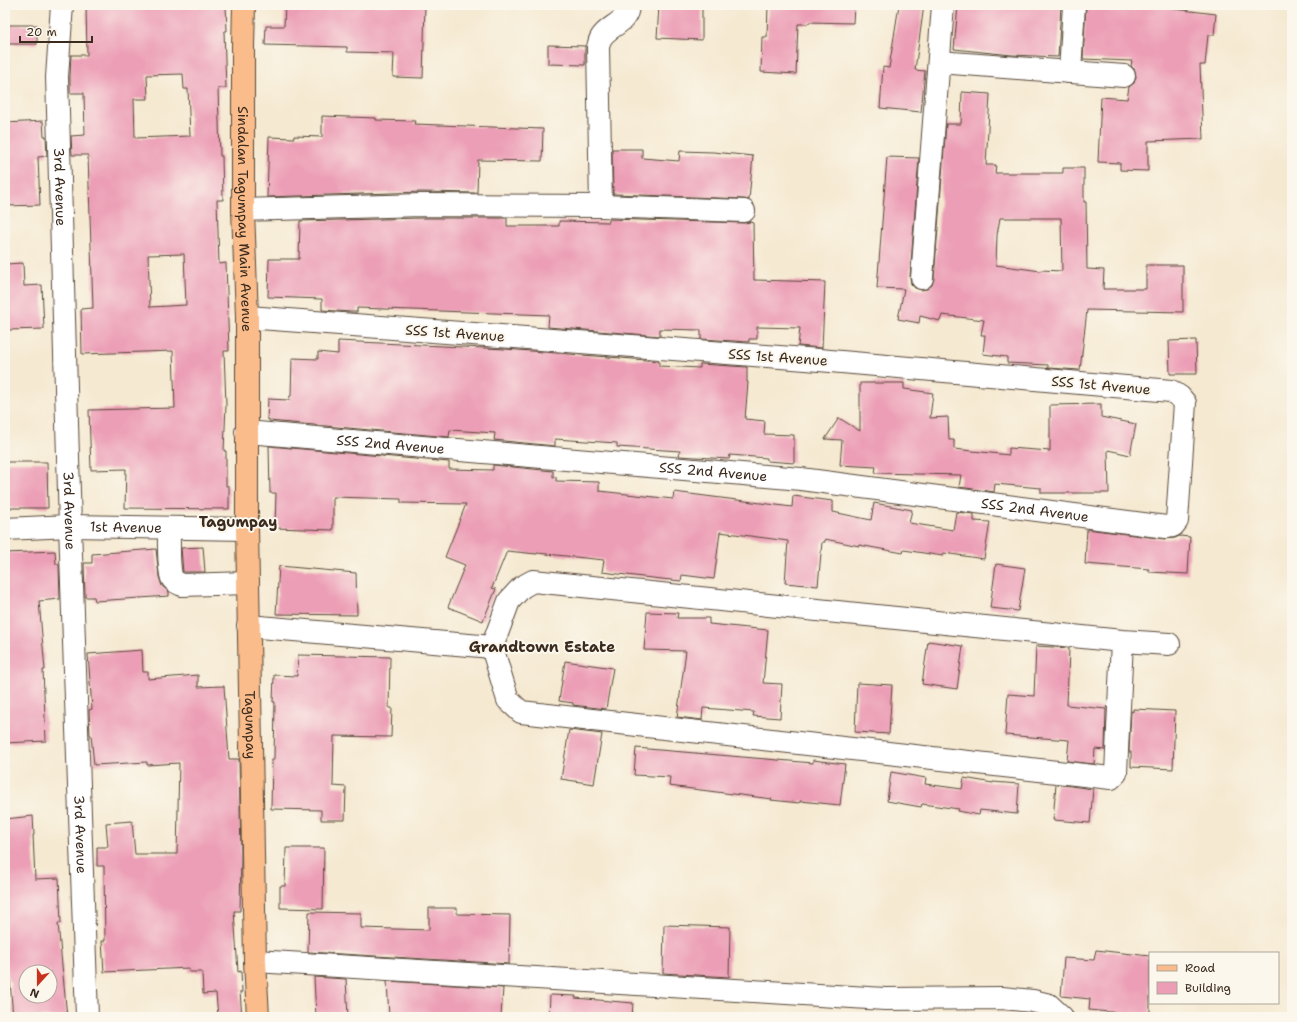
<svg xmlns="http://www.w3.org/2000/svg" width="1297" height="1022" font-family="'Shantell Sans',sans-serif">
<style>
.building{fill:#ec9eb6;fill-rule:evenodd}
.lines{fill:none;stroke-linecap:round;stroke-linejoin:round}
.minor-casing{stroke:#574739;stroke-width:24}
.major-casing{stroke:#574739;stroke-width:24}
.minor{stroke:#fff;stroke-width:22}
.major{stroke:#f9bc8a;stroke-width:22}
.labels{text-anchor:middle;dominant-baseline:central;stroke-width:4;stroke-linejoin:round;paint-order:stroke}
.street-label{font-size:14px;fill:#3b2a1e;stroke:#fbf7ec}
.neighbourhood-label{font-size:15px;font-weight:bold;fill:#3b2a1e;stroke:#fbf7ec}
</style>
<rect width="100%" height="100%" fill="#fbf7ec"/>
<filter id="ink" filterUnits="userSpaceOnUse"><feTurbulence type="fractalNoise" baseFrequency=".025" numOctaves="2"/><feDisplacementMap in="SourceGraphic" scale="8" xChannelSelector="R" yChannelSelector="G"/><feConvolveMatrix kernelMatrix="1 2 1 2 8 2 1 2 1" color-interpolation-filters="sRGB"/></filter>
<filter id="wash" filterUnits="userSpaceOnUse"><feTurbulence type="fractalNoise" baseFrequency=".012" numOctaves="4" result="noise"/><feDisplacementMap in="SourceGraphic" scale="16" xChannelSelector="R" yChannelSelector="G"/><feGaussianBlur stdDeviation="0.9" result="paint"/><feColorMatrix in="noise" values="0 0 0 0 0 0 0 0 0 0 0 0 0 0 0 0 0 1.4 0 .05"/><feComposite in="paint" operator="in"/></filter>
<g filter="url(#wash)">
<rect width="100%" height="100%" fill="#f5e9d1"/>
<g id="blocks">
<g class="building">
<path d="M86 5H226L227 31H224L226 88H218L220 156H222L223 200H217L219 264 226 263 229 351H224L226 405 224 451H226V486H229V509L125 508 126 469 91 470 89 410 175 408 173 351 82 354 81 309 93 308 88 155H72L71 136 85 135 84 93H70V77L71 55H87ZM183 74 184 89H188L190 136 135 138 134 99H148L147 75ZM184 254 186 305 150 307 148 255Z"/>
<path d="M285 5H425L423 78 393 77 394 53 347 52V47L265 45 266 26H284Z"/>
<path d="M659 5H702V40L657 38Z"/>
<path d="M768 5H854L853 23 809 22 808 24H798L796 74 761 72 762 37H767Z"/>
<path d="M899 5H924L915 70 925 71 921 112 880 108 883 67 889 68Z"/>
<path d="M958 5H1061L1058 57 1012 55 954 49Z"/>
<path d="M1086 5H1174V9L1216 14 1214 35H1208L1205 65H1200L1203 139 1148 141V171L1120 170V163L1098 162 1101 97 1127 99 1129 87 1134 83 1136 77 1135 70 1131 66 1132 61 1083 59Z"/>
<rect x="5" y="25" width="32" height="19"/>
<path d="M548 45 585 46V65L548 64Z"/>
<path d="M962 92 990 94 986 165H996L995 173H1063V168H1084V202H1086L1087 269 1104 270 1103 289H1146V265H1183V312L1087 310 1080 370 1048 368V365L1007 363V357L983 354 985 335H981L984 320 942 315 940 321 920 316 919 323 898 319 904 289 877 288 887 157 919 158 910 277 911 284 915 288 921 290 927 289 932 285 934 279 946 124H961ZM1000 218H1061L1062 271 1041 270V271L996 265 997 235Z"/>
<path d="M322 116 376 118V120L415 121 414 124 543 129 542 161 478 160 477 193 422 192 267 197 269 137 294 138V136L322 137Z"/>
<path d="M43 121 44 136H46L47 156 38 157 40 205 5 206V123Z"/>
<path d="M612 149H642V158L679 161 680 151 713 152 753 156 749 200 744 199 613 194Z"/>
<path d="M422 218H507V226H559V221L609 222V219L744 223 750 222 753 223 754 280 825 282 822 348 798 346 800 328 757 327V339H749V342L701 339V330L660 329V336L548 327 549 315 357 308V312H351L322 310V299L268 297 269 259H299L300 221Z"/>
<path d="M23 263 24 286 42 285 44 329 7 330 5 264Z"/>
<path d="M1196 340 1197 374H1170L1169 341Z"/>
<path d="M338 341 505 349 659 361V366L700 368V364L747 367V382H748L745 419 765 421 764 434 794 435V463L767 461V458L730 455 729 459 679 456 680 451 617 447V443L555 439V446L494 440 495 433 450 430 449 437 269 421V419H267L268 399 289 400 290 396H291L292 358 318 359V352L338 354Z"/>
<path d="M860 383H904V389L933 393 930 418 948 417 949 440H954V449L1009 455V448L1050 451V405L1101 404V417L1136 424 1130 455 1108 450 1109 493H1041V488L995 484 994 492 959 487 961 475 875 473 876 467 840 465 842 440 825 439 839 418 860 431Z"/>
<path d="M269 446 449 462V469L493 470V465L553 471V477H556V481L599 482V491L673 499 674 492 792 507 793 496 833 501V512L871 520 874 503 912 510 909 523 953 530 956 512 974 514V521L990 522 984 559 944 553 943 556 904 550 903 553 859 545V546L825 539V542H822L818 586 785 583 788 541 720 532 714 579 682 575 681 581 643 577 602 572 604 560 537 553V554L507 551 492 588 496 589 483 621 448 607 465 565 445 557 466 504 401 503V499L333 497V530L275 528 276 493H270Z"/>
<path d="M5 462H47L48 508H5Z"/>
<path d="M1087 529 1165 539 1175 538 1179 536 1190 537 1188 574 1149 572V569L1085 564Z"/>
<path d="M203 547 205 572H183L181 548Z"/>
<path d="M156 549 159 577 162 586 169 592V596L95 601 94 597H85L84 563H92V554Z"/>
<path d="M55 551 56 564H59L60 599 39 601 45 670H43L46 741 5 743V553Z"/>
<path d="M996 564 1025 568 1018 611 990 608Z"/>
<path d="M279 566 356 573 357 615 276 614Z"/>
<path d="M647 612 678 613 677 618H709V624L768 630 763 683 782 684 780 718 753 716 754 712 703 708 702 720 677 717 686 651 644 650Z"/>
<path d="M928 641 963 646 957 689 922 684Z"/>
<path d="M1036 646 1069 648 1067 705 1106 709 1105 750 1095 749 1094 764 1067 761 1069 740 1005 735 1008 694 1034 696Z"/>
<path d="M142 650 143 672H148V679L198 675V687L224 686 229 759H239L241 855 240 911H234L238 972 241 971 242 992H240L242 1017H218L216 993 203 994 202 972H189V968L104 972 102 941H105L104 866H97V847H108L106 823 132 821 135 854H177L179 763 147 765V762L94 765 91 735H90L89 710 92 709 88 654Z"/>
<path d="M298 655 390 657 389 708H392L391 737 334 736 333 786 346 787 345 820H321V810L271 809 272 760H274L275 702H273L274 675 297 676Z"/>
<path d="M565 661 613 668 606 709 573 705V703L559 701Z"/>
<path d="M857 683 892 685 889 734 855 732Z"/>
<path d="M1133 709 1175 711 1173 769 1131 767V752H1129L1131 711 1133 712Z"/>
<path d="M569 730 602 734 594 784 561 779Z"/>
<path d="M636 748 813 763V760L845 764 840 805 800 801V803L771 800 772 799 669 786 670 777 634 775Z"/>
<path d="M891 772 926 778 925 784 962 789 964 778 993 783V782L1019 784 1017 814 980 810 979 815 958 811 959 809 922 804 921 807 887 801Z"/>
<path d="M1056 784 1093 789 1090 823 1053 820Z"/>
<path d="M33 816 34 835H33L35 879 59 878 61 923H58L67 1017H13L10 981H8L5 947V819ZM26 972H50V996H26Z"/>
<path d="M286 848H324L323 909 280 908V886H285Z"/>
<path d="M429 908H457V914L510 915 509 964 308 952 309 912 361 913V928L429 930Z"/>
<path d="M664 925 730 927 729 977 663 973Z"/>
<path d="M1096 950 1150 956V1016L1089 1010 1090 999 1061 996 1064 958 1094 960Z"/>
<path d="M314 977 346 979 348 1017H316Z"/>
<path d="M387 981 503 988 501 1017H389Z"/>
<path d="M550 995 576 996 575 998 633 1003 632 1017H549Z"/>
</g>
</g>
</g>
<g filter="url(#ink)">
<use href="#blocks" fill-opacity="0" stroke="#574739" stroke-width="1"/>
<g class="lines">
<defs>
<g id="minor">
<path id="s1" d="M62 5 57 77 70 526 87 1017"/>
<path d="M939 62 1124 76"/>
<path d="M1070 72 1074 5"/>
<path d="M601 206 598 47C599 45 599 41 601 38 608 25 628 24 628 5"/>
<path d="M243 210 422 205 601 206 744 211"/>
<path d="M922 278 943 5"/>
<path id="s2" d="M246 432 801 479 1166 527 1173 526 1177 521 1185 403 1180 397 1171 391 819 360 247 317"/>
<path d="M169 528C169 539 168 569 172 578 174 582 178 583 182 585L248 583"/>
<path id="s3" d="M5 529 70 526 247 529"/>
<path d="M248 626 492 647"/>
<path d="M1122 641 1116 773 1111 778 521 712 508 700 492 647 509 601 522 587 533 581 1122 641 1169 644"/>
<path d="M255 961 885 999 1002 998 1033 1001 1049 1005 1062 1017"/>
</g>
<g id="major">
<path id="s4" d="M244 5 243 46V210L247 317V529L255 961 258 1017"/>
</g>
</defs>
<use href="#minor" class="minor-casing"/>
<use href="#major" class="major-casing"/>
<use href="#minor" class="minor"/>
<use href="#major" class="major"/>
</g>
</g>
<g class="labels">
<g class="street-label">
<text stroke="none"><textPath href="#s1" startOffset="182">3rd Avenue</textPath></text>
<text stroke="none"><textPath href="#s4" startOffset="214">Sindalan Tagumpay Main Avenue</textPath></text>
<text transform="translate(455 333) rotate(4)">SSS 1st Avenue</text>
<text transform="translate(778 357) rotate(4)">SSS 1st Avenue</text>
<text transform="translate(1101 385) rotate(5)">SSS 1st Avenue</text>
<text stroke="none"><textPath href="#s2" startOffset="145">SSS 2nd Avenue</textPath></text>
<text stroke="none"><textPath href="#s2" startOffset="469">SSS 2nd Avenue</textPath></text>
<text stroke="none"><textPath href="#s2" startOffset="793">SSS 2nd Avenue</textPath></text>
<text stroke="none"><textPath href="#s1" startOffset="506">3rd Avenue</textPath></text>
<text stroke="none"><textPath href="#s3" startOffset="121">1st Avenue</textPath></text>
<text stroke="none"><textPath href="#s4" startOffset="720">Tagumpay</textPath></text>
<text stroke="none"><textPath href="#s1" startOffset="830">3rd Avenue</textPath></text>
</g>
<g class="neighbourhood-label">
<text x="238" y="522">Tagumpay</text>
<text x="542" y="647">Grandtown Estate</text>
</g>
</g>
<rect width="1297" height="1022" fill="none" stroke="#fbf7ec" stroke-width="20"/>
<rect x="1149" y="952" width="130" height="52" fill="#fbf7ec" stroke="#aea59a"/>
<rect x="1157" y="965" width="20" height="6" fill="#f9bc8a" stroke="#aea59a"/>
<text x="1185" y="972" font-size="12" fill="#3b2a1e">Road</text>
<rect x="1157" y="982" width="20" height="12" fill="#ec9eb6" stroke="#aea59a"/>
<text x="1185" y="992" font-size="12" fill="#3b2a1e">Building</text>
<g transform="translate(38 984) rotate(201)"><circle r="19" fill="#fbf7ec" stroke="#aea59a"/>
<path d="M0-3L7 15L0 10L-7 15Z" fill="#c8321e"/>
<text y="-6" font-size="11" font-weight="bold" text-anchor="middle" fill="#3b2a1e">N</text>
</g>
<path d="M20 36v6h72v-6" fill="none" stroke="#3b2a1e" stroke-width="2"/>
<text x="26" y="36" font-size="12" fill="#3b2a1e" stroke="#fbf7ec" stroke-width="3" paint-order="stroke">20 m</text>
</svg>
